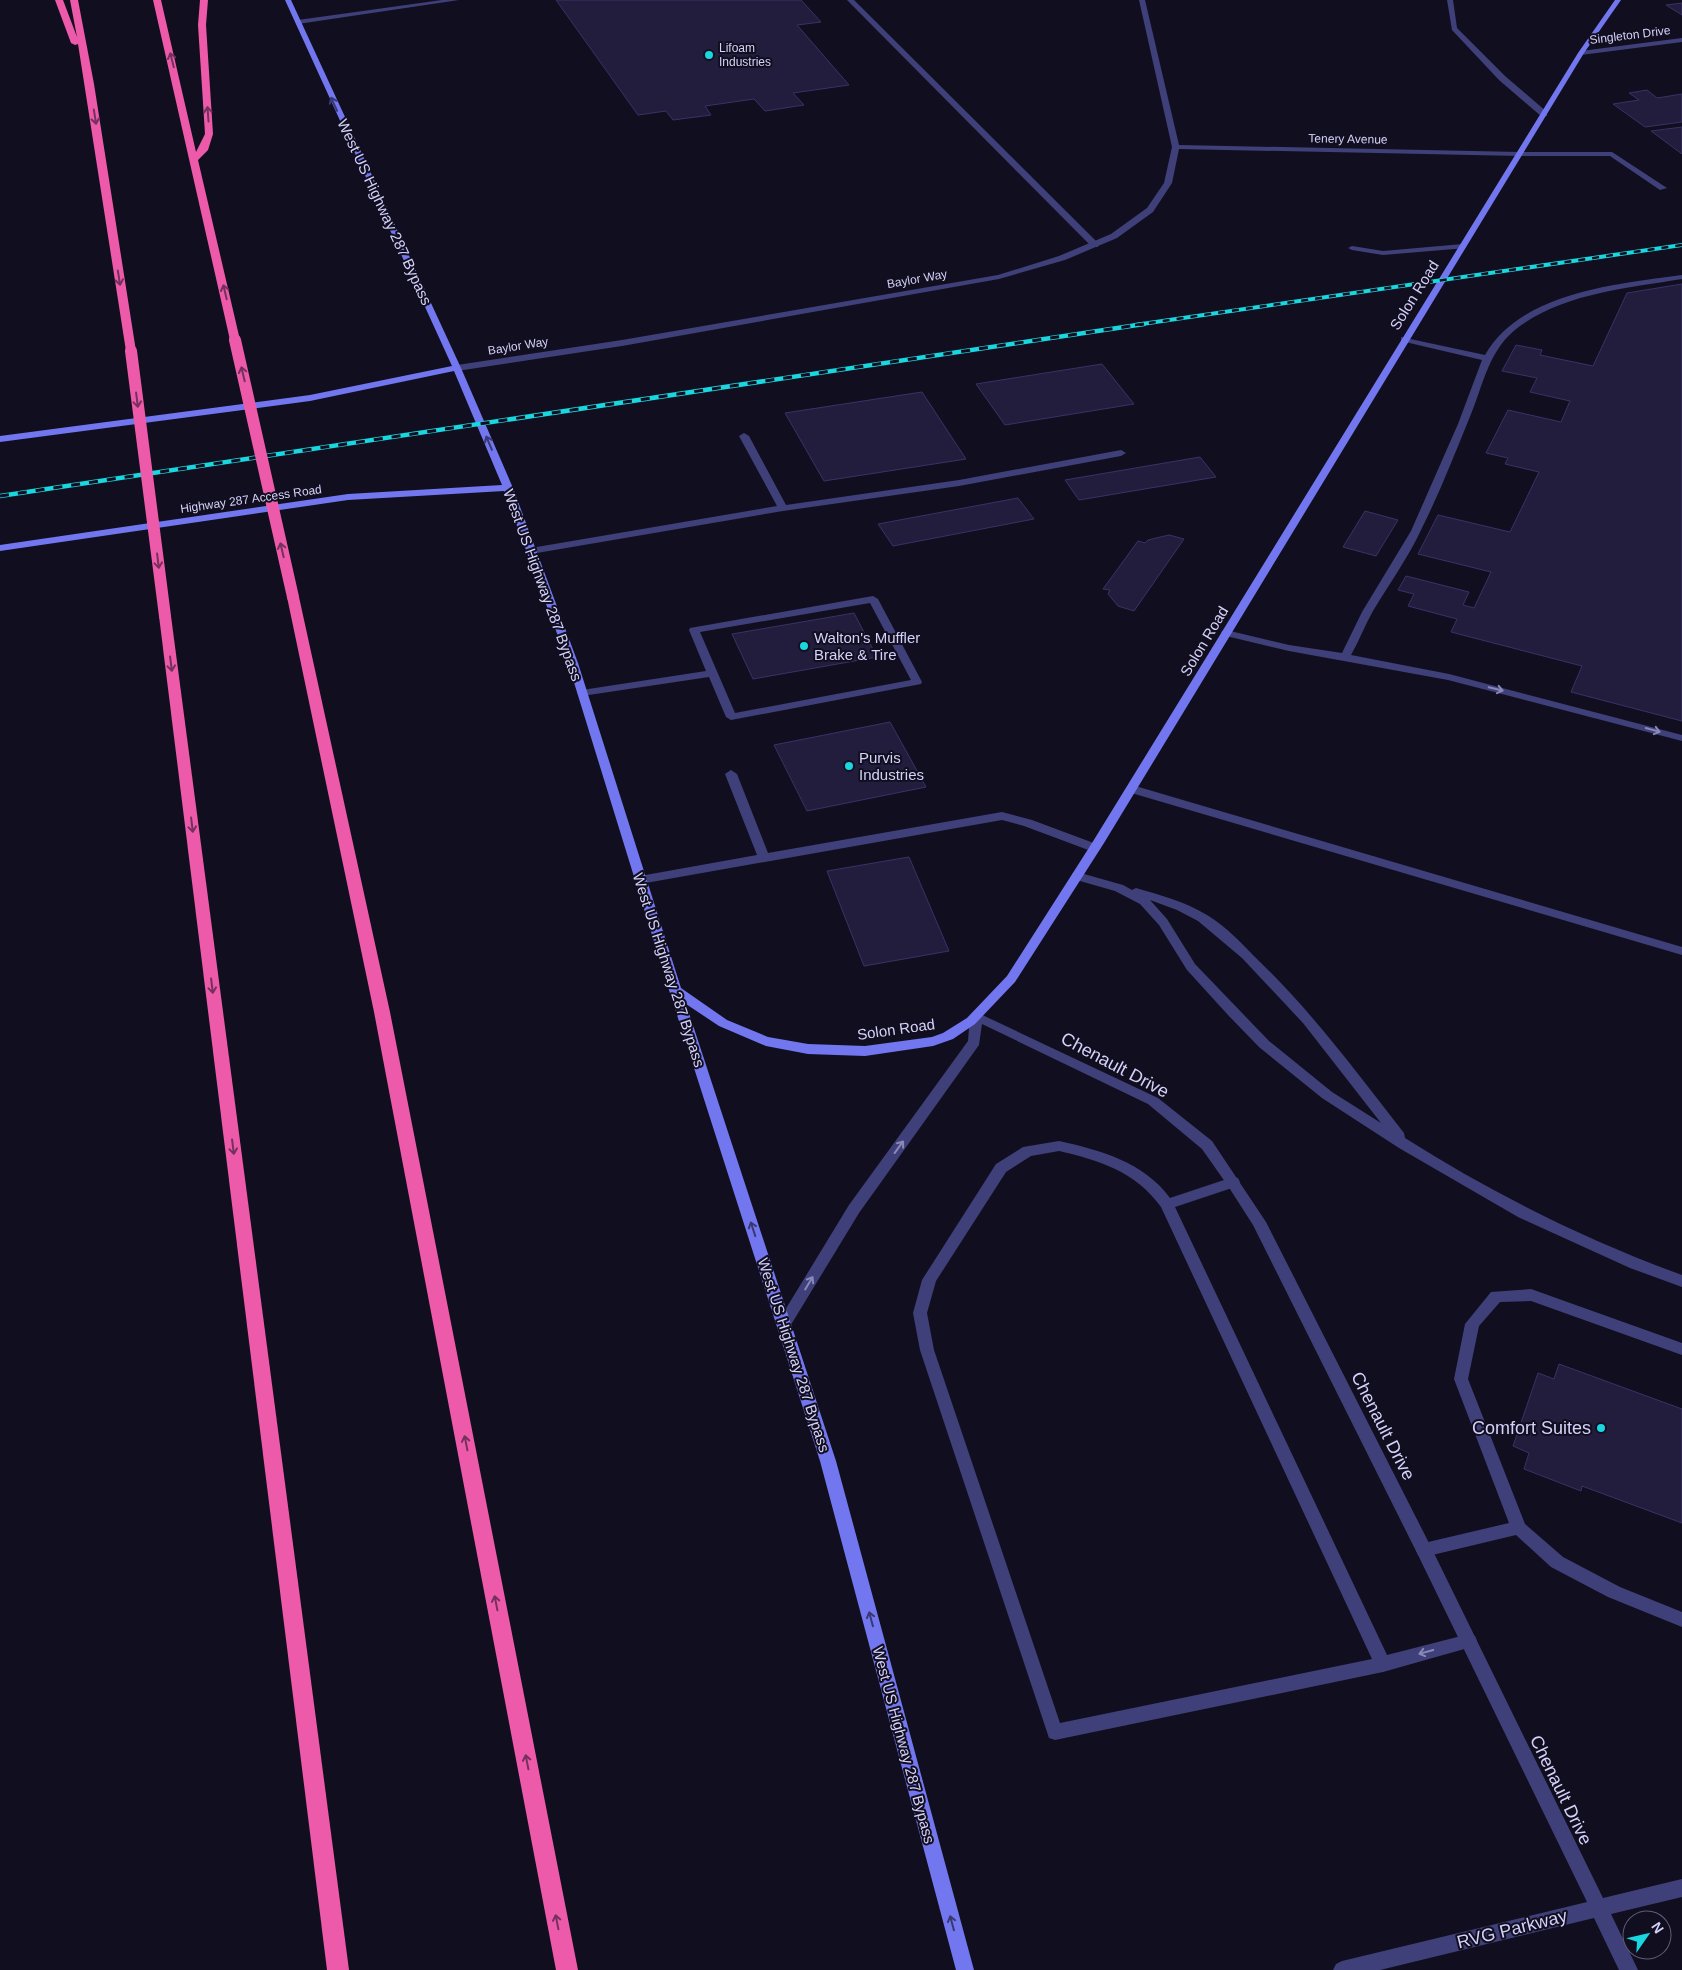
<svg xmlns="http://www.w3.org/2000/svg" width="1682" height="1970" font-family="Helvetica,sans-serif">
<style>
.building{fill:#221d3d;stroke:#393267}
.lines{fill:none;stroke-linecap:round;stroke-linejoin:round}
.lane{fill:#3f4079;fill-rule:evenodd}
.street{fill:#3f4079;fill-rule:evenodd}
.secondary{fill:#7377ef;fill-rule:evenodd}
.highway{fill:#ed5aa9;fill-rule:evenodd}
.rail-far1-casing{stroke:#19d6df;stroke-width:4}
.rail-casing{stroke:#19d6df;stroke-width:4.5}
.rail-far1{stroke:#110f1f;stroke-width:2.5;stroke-dasharray:7;stroke-linecap:butt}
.rail{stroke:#110f1f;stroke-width:3;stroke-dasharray:9;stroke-linecap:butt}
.highway-bridge{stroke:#ed5aa9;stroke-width:12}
.oneway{stroke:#74315d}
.oneway2{stroke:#383972}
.oneway3{stroke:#8a88ba}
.poi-dot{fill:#19d6df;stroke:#110f1f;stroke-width:2}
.labels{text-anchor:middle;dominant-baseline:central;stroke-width:4;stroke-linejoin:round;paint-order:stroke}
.far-street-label{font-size:12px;fill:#d4d1fa;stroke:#110f1f}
.far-poi-label{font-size:12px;fill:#d4d1fa;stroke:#110f1f;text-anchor:start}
.street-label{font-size:15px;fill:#d4d1fa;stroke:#110f1f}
.poi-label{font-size:15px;fill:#d4d1fa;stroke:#110f1f;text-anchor:start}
.near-street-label{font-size:18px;fill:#d4d1fa;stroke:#110f1f}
.near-poi-label{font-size:18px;fill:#d4d1fa;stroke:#110f1f;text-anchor:end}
</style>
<rect width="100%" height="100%" fill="#110f1f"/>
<g class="building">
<path d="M556 0H801L821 22 797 25 849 85 793 93 804 105 765 111 754 99 705 106 711 115 673 120 666 111 638 115Z"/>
<path d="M1682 3V15L1666 5Z"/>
<path d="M1647 90 1657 98 1682 94V122L1645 127 1613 104 1639 100 1629 93Z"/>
<path d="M1682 127V154L1651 131Z"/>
<path d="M1682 284V721L1571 692 1582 666 1451 632 1457 619 1408 606 1414 594 1398 590 1406 576 1469 592 1463 605 1474 608 1491 572 1418 554 1438 515 1510 532 1539 472 1505 464 1508 458 1486 453 1508 410 1561 422 1570 401 1530 392 1537 378 1502 371 1516 345 1542 350 1540 355 1593 366 1627 293Z"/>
<path d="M1102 364 1134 404 1005 425 976 384Z"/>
<path d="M922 392 966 459 824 481 785 413Z"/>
<path d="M1200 457 1216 477 1079 500 1065 480Z"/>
<path d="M1018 498 1034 519 893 546 878 524Z"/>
<path d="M1365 511 1398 520 1376 556 1343 547Z"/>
<path d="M1169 535 1184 539 1134 611 1118 606 1108 594 1110 590 1103 589 1138 541 1145 543 1148 540Z"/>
<path d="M854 613 877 657 753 679 732 634Z"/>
<path d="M890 722 926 787 807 811 774 745Z"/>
<path d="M909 857 949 951 864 966 827 871Z"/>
<path d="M1559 1364 1682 1409V1523L1582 1486 1581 1491 1524 1469 1529 1453 1513 1446 1538 1373 1554 1379Z"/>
</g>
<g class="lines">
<g class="lane">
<path d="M442 0H459L298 24 295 22 298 20Z"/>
<path d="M847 0H854L1098 243V247H1092Z"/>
<path d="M1447 0H1453L1457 28 1505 76 1547 112V116H1541L1499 80 1452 30Z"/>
<path d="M1517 152H1612L1667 188 1660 190 1610 156H1520L1516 154Z"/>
<path d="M1463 244H1466V248L1383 255 1352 250 1348 248 1352 246 1383 251Z"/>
<path d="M1682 275V279C1628 288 1566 293 1520 326 1488 349 1484 384 1469 419 1454 456 1439 494 1421 530 1408 558 1389 584 1373 611 1365 625 1359 641 1351 655L1449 674 1682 735V741L1448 680 1289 651 1222 635 1221 633 1222 631 1226 630 1289 645 1342 653 1362 612 1411 531 1458 424 1482 360 1401 341V337L1485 355C1521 292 1617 284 1682 275Z"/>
<path d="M744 433 749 436 786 505 959 480 1121 450 1126 453 1121 456 959 486 783 511 531 554 526 551 531 548 777 506 739 436Z"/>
<path d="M873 596 878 599 922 682 921 684 731 720 726 717 709 677 582 696 577 693 582 690 706 671 689 630 690 628ZM870 603 911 680 735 713 700 632Z"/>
<path d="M731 770 737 774 768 853 1002 812 1032 820 1099 845 1101 848 1095 852 1091 851 1024 826 1002 820 640 884 636 883 634 880 636 877 640 876 757 855 725 774Z"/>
<path d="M1132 785 1682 947V955L1128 792 1126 789 1128 786Z"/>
<path d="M1077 872 1123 885 1132 890 1136 888C1160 895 1186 902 1207 915 1227 927 1243 945 1259 961 1313 1013 1358 1074 1404 1133L1405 1138C1492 1193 1585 1240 1682 1275V1287L1630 1268 1518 1217 1399 1148 1322 1098 1259 1047 1228 1015 1187 970 1159 925 1140 904 1115 891 1073 879 1071 876 1073 873ZM1150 900 1177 910 1198 921 1242 958 1303 1023 1381 1123 1332 1092 1269 1041 1195 964 1167 919Z"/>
<path d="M1059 1141C1100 1150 1144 1162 1170 1198L1233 1177 1238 1178 1240 1182 1238 1186 1175 1207 1387 1655 1469 1634 1475 1636 1477 1641 1475 1646 1383 1672 1055 1740 1049 1738 920 1350 913 1313 922 1280 996 1164 1023 1147ZM1059 1151C1099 1160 1136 1172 1161 1207L1372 1659 1060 1723 934 1350 927 1313 936 1281 1006 1172 1031 1156Z"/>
<path d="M1531 1289 1682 1343V1355L1531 1301 1500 1302 1479 1326 1468 1379 1525 1524 1563 1557 1620 1587 1682 1612V1627L1608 1597 1551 1567 1516 1535 1424 1557 1418 1555 1416 1550 1418 1545 1424 1543 1509 1523 1454 1379 1465 1324 1491 1292Z"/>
</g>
<g class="street">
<path d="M1139 0H1145L1179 145 1520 152 1524 154 1520 156 1179 149 1172 183 1153 212 1117 238 1065 260 999 279 622 346 457 371 453 368 457 365 622 340 998 275 1059 256 1111 234 1147 208 1164 183 1172 147Z"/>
<path d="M1682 38V42L1581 55 1578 53 1581 51Z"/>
<path d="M976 1012 1158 1098 1212 1141 1266 1222 1430 1545 1603 1898 1682 1879V1897L1611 1914 1638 1970H1619L1594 1918 1380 1970H1333L1336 1964 1342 1961 1587 1902 1418 1555 1253 1225 1228 1186 1202 1149 1148 1104 982 1024 979 1045 859 1213 789 1328 784 1330 779 1328 777 1324 779 1320 849 1205 968 1041 970 1016 972 1013Z"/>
</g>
<path class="secondary" d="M285 0H291L461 368 513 488 578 663 681 988 727 1020 768 1037 808 1044 865 1046 932 1037 943 1033 967 1018 1007 976 1092 843 1578 53 1615 0H1621L1584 53 1104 843 1015 982 975 1024 953 1039 933 1046 865 1056 808 1054 766 1046 719 1026 686 1004 836 1461 974 1970H956L820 1461 669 990 568 663 504 491 348 500 0 551V545L348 494 502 485 454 371 310 401 0 442V436L310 395 452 366Z"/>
<g class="highway">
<path d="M55 0H63L77 37 70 0H78L94 84 136 351 131 354 126 351 78 44 75 45 71 43Z"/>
<path d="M153 0H161L196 152 205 134 198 25 200 0H208L206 25 213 134 208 150 198 160 240 340 235 343 230 340Z"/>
<path d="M293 593 299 597 390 1012 578 1970H556L374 1012 287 597Z"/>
<path d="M165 612 171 616 349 1970H327L159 616Z"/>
</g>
<defs>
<path id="rail-far1" d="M1135 325 1682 245"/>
<path id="rail" d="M0 496 1144 324"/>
</defs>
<use href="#rail-far1" class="rail-far1-casing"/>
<use href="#rail" class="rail-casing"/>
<use href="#rail-far1" class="rail-far1"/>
<use href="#rail" class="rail"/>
<g class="highway-bridge">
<path d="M235 340 293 597"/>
<path d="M131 351 165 616"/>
</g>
</g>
<defs><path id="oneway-shaft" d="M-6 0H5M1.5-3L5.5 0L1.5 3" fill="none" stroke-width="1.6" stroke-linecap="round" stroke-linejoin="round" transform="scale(1.25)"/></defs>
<g class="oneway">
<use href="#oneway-shaft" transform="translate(172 60) rotate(-104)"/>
<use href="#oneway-shaft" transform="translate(208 114) rotate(-94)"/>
<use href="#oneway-shaft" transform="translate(95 117) rotate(81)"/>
<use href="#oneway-shaft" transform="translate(119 278) rotate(81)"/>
<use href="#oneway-shaft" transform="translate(225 292) rotate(-103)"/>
<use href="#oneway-shaft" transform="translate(243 374) rotate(-103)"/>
<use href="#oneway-shaft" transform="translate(137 400) rotate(83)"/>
<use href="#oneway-shaft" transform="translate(282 550) rotate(-103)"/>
<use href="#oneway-shaft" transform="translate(158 561) rotate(83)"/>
<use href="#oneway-shaft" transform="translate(171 664) rotate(83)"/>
<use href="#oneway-shaft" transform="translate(192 825) rotate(83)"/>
<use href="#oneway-shaft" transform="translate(212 986) rotate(83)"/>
<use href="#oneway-shaft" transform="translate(233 1147) rotate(83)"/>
<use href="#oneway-shaft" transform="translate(466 1443) rotate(-101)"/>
<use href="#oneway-shaft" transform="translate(496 1603) rotate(-101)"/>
<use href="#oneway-shaft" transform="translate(527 1762) rotate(-101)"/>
<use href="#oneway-shaft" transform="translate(557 1922) rotate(-101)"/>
</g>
<g class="oneway2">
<use href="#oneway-shaft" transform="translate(334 104) rotate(-114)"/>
<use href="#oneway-shaft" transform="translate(489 443) rotate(-113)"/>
<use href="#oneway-shaft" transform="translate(753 1229) rotate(-108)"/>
<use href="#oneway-shaft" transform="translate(871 1619) rotate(-105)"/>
<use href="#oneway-shaft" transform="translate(952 1923) rotate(-105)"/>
</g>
<g class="oneway3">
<use href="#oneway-shaft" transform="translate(1496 689) rotate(14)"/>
<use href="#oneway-shaft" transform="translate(1653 730) rotate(15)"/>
<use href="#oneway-shaft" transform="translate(899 1147) rotate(-54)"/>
<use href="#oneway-shaft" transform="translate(809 1283) rotate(-59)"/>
<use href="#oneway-shaft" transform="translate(1426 1652) rotate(165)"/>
</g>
<g class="poi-dot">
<circle cx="709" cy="55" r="5"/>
<circle cx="804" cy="646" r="5"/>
<circle cx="849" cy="766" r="5"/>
<circle cx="1601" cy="1428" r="5"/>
</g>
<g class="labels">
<g class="far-street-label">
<text transform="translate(1630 35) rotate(-7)">Singleton Drive</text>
<text transform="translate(1348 139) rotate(1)">Tenery Avenue</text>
<text transform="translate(917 279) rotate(-10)">Baylor Way</text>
<text transform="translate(518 346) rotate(-9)">Baylor Way</text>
<text transform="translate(251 499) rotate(-8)">Highway 287 Access Road</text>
</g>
<g class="far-poi-label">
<text x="719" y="48">Lifoam<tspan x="719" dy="14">Industries</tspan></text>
</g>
<g class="street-label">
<text transform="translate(385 212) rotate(65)">West US Highway 287 Bypass</text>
<text transform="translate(1414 295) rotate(-58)">Solon Road</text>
<text transform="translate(543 585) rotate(70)">West US Highway 287 Bypass</text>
<text transform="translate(1204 641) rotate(-59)">Solon Road</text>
<text transform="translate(669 970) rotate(72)">West US Highway 287 Bypass</text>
<text transform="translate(896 1029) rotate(-8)">Solon Road</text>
<text transform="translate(794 1355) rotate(72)">West US Highway 287 Bypass</text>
<text transform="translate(904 1745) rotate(75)">West US Highway 287 Bypass</text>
</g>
<g class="poi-label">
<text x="814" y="637">Walton's Muffler<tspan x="814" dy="17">Brake &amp; Tire</tspan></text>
<text x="859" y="757">Purvis<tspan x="859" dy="17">Industries</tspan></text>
</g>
<g class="near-street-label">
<text transform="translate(1115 1065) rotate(28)">Chenault Drive</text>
<text transform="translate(1383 1426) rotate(63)">Chenault Drive</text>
<text transform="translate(1561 1790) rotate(64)">Chenault Drive</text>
<text transform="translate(1512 1929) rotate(-14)">RVG Parkway</text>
</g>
<g class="near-poi-label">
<text x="1591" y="1428">Comfort Suites</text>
</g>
</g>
<g transform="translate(1647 1935) rotate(56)"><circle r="24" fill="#110f1f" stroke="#5f5d77"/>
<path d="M0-4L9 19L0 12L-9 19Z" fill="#19d6df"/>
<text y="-8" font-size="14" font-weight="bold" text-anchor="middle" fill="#d4d1fa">N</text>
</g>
</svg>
